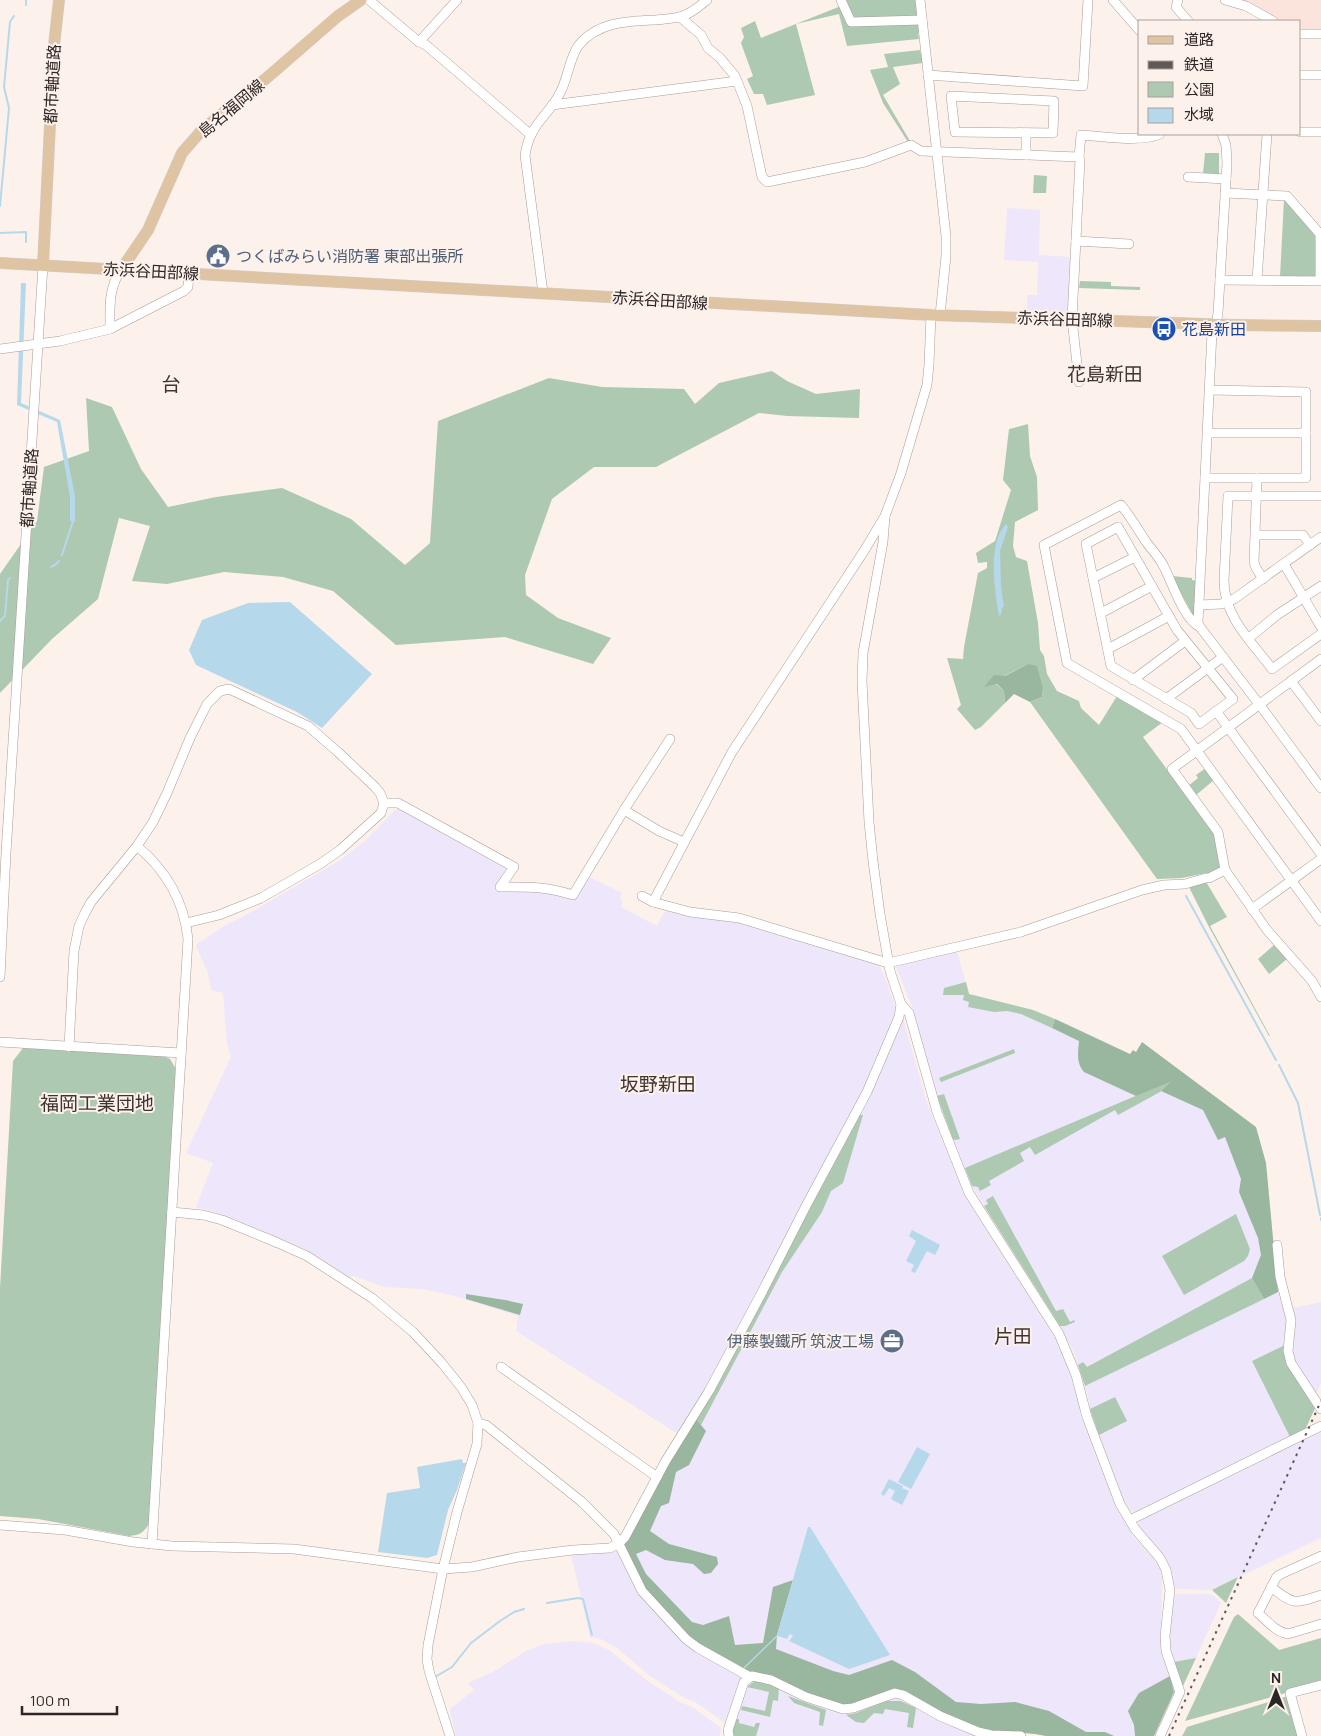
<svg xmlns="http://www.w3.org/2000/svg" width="1321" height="1736" font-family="Manrope,'Noto Sans JP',sans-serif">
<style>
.built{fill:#fbe4db}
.industrial{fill:#eee6fb}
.green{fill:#adc9b2}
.forest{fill:#99b69e}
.water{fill:#b6d8eb}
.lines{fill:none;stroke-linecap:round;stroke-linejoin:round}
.stream{stroke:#b6d8eb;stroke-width:2}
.minor-casing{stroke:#ab9c97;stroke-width:10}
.major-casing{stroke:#d1cfcf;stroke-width:12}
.minor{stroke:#fff;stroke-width:9}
.major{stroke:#dfc4a3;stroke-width:11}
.rail{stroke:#605956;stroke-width:2;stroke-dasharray:2.5 5;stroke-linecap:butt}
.labels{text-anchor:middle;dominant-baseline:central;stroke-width:4;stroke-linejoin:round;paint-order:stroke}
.street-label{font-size:16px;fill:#2c2624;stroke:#fdf1ec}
.service-label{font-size:16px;fill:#4e5e75;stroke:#fdf1ec;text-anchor:start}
.transit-label{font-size:16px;fill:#164399;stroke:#fdf1ec;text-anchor:start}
.quarter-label{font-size:19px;fill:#3f342f;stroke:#fdf1ec}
</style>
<rect width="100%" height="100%" fill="#fdf1ec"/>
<path class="built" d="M1236 0H1321V31H1300V21H1280L1247 3Z"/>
<g class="industrial">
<path d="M1007 208 1040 210 1039 255 1071 257 1069 310 1067 312 1027 311V295H1037L1038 262 1004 260Z"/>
<path d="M396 809H400L511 868 505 881 515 890 556 891 574 899 589 877 622 893 620 898 623 901 621 907 657 926 664 912 667 911 691 916 743 923 879 965 887 982 897 1013 869 1076 849 1118 715 1371 678 1434 516 1331 518 1316 455 1296 422 1289 384 1287 354 1276 347 1278 303 1248 211 1211 196 1207 213 1163 186 1153 231 1057 227 1044 223 993 211 990 208 973 196 946 197 944 224 926 244 916 339 861 365 841Z"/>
<path d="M957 951 969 994 1033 1010 1070 1025 1127 1053 1171 1081 1256 1127 1266 1163 1278 1292 1286 1317 1287 1344 1252 1361 1290 1437 1135 1512 1131 1511 1124 1500 1091 1414 1088 1396 1074 1353 1060 1326 972 1186 942 1114 925 1056 913 1009 895 965Z"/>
<path d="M903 1018 927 1102 966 1198 1052 1333 1062 1353 1079 1400 1081 1416 1115 1506 1133 1536 1154 1559 1160 1569 1162 1577 1161 1649 1174 1692 1154 1736H1046L905 1694 898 1689 773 1677 738 1668 688 1637 625 1544 857 1120Z"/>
<path d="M1321 1302V1383L1316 1395 1295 1364 1293 1356 1295 1327 1293 1308Z"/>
<path d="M1321 1432V1538L1212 1590 1178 1589 1174 1586 1172 1571 1166 1558 1138 1526 1140 1520Z"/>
<path d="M618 1551 644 1599 661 1619 683 1640 742 1675 725 1723 697 1703 683 1697 650 1676 616 1647 601 1639 590 1637 571 1554Z"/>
<path d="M1178 1594H1208L1214 1596 1221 1603 1182 1688 1172 1656 1169 1640 1174 1597Z"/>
<path d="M575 1641 593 1643 609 1650 645 1679 680 1702 692 1707 721 1728 720 1736H456L450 1712 451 1708 474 1690 468 1683 493 1672 526 1651 544 1644Z"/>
<path d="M748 1685 885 1699H903L983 1736H733L731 1731Z"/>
</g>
<g class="green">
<path d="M844 0H917L918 16 917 18 854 19Z"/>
<path d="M841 6 850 25 919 24 921 31 918 33 919 39 847 46 839 14 796 24 815 95 767 105 763 94H754L747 79 753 76 741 43 744 37 741 28 755 21 761 38Z"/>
<path d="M920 50 923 63 893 67 900 84 883 95 910 141 908 142 883 103 870 70 888 67 884 54Z"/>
<path d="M1205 153H1219V174L1203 173Z"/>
<path d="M1034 175 1047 176 1046 193H1033Z"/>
<path d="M1284 199H1286L1316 234 1317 275 1314 278 1280 277Z"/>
<path d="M1080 281 1111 282V286L1140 287V290L1079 288Z"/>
<path d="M772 371 787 381 816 394 860 389 859 418 787 416 759 413 656 467H594L552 499 525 575 526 595 558 618 611 638 593 664 505 637 396 645 333 591 283 577 224 572 167 584 132 581 150 526 119 518 98 599 52 639 0 693V574L37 521 44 467 89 451 86 398 112 407 141 469 168 507 216 497 282 488 351 519 405 565 430 543 438 421 549 378 602 387 684 389 695 404 719 383Z"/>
<path d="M1028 424 1030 456 1037 477 1038 510 1015 522 1013 546 1016 557 1027 561 1038 623 1040 650 1044 656 1047 674 1057 691 1079 701 1081 708 1099 725 1117 696 1163 722 1143 737 1215 834 1220 869 1206 875V873L1182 878 1157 879 1030 702 1042 697 1043 689 1028 664 985 686 996 684 1004 691 1005 703 981 727 975 730 957 709 961 705 947 658 963 659 964 647 978 573 987 568V562L978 563 976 553 995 541 1011 490 1003 480 1009 429Z"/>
<path d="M1172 576 1192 578V580L1197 581 1195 619Z"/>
<path d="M1206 768 1214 780 1195 796 1188 786 1198 778 1196 775Z"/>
<path d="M1205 880 1227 917 1210 926 1270 1036H1269L1209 927 1188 885Z"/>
<path d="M1274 945 1287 959 1269 974 1258 959Z"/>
<path d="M966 982 969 994 1033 1010 1055 1019 1052 1028 1021 1014 1007 1011 994 1012 968 1007 969 1002 963 1000 964 995H943L944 988Z"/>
<path d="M23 1048 164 1056 170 1059 176 1069 149 1524C143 1533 140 1535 129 1536L38 1519 0 1516V1288L13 1061Z"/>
<path d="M1014 1049 1015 1053 941 1082 939 1078Z"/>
<path d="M1171 1081 1160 1092 1118 1115 1115 1110 1035 1155 1030 1147 1020 1153 1024 1161 989 1181 991 1185 980 1191 978 1187 972 1186 965 1168Z"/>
<path d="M944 1094 960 1139 955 1140 953 1139 937 1096Z"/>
<path d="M860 1115H863L843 1183 831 1191 822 1212 782 1272 701 1425 696 1419Z"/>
<path d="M993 1196 1056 1311 1063 1309 1070 1322 1074 1320 1075 1322 1065 1326H1060L984 1206 988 1204 986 1200Z"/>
<path d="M1236 1214 1250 1249 1248 1256 1244 1261 1184 1295 1162 1256Z"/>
<path d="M1252 1278 1264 1299 1085 1386 1078 1365 1083 1362 1087 1367Z"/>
<path d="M1287 1344 1316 1406 1306 1428 1290 1437 1252 1361Z"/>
<path d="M1115 1397 1127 1421 1099 1435 1090 1409Z"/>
<path d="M1238 1577 1226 1603 1212 1590Z"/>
<path d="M1238 1614 1279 1650 1321 1638V1680L1286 1690V1693L1185 1721 1234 1617Z"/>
<path d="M1196 1658 1182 1688 1174 1662Z"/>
<path d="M756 1680 772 1684 779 1687 778 1701 773 1700 770 1717 741 1710 742 1706 765 1711 769 1692 747 1687Z"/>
<path d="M788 1696 826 1710 823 1726 819 1725 820 1712 794 1703Z"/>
<path d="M1288 1696 1300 1736H1182L1187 1727Z"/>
<path d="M886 1701H901L916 1708 913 1728 907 1727 909 1713 885 1709 883 1714 874 1713 864 1723 856 1722 846 1715 856 1713Z"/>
<path d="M738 1719H739V1723L754 1727 756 1723H760L756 1736H733L731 1731 735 1720Z"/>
</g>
<g class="forest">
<path d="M1028 664 1037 666 1043 689 1042 697 1030 702 1014 694 1005 703 1004 691 997 684 984 687 994 675 1005 676Z"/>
<path d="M1055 1019 1130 1054 1133 1050 1136 1052 1142 1042 1256 1127 1266 1163 1278 1292 1264 1299 1252 1278 1261 1255 1258 1238 1239 1192 1241 1179 1225 1137 1218 1140 1203 1110 1161 1091 1170 1082 1136 1096 1084 1072C1076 1063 1078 1052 1079 1041L1052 1028Z"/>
<path d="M466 1294 505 1300 523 1304 520 1315 466 1299Z"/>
<path d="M696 1419 706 1431 689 1465 676 1472 669 1503 661 1506 650 1531 669 1544 717 1557 718 1564 711 1573 704 1574 693 1564 665 1560 646 1550 636 1554 646 1574 692 1622 703 1625 729 1616 735 1645 763 1643 773 1587 793 1580 777 1635 776 1649 833 1671 849 1675 892 1660 915 1672 956 1702 981 1704 1015 1702 1049 1711 1086 1732H1105L1114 1736H1046L1035 1734 979 1729 935 1709 898 1689 893 1690 854 1705H842L798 1690 773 1677 738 1668 688 1637 645 1590 624 1548 625 1544 668 1464Z"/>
<path d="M1170 1676 1174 1692 1154 1736H1135L1134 1725 1128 1711 1139 1693Z"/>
</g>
<g class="water">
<path d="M21 283H26L21 403 60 420 75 496V522L70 521V497L57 422 17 405Z"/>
<path d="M1006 524 1008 527 1000 551 1001 588 1004 606 1002 608 1001 614 999 616C995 592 987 543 1006 524Z"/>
<path d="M290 602 372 674 322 728 297 712 196 665 189 650 202 620 248 603Z"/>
<path d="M912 1230 940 1245 935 1255 927 1251 915 1273 911 1271 914 1265 906 1261 916 1241 909 1236Z"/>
<path d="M917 1447 930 1454 911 1489 898 1482Z"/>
<path d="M462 1459 463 1463H466L457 1490 448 1510 437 1555 427 1558 378 1552 387 1493 420 1488 417 1467Z"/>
<path d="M889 1479 903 1486 902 1488 909 1491 902 1505 891 1499 895 1491 889 1488 884 1496 881 1494Z"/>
<path d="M808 1527H810L890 1655 849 1669 789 1641 793 1636 790 1634 787 1639 778 1636 744 1669 743 1668 777 1635Z"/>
</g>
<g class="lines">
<g class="stream">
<path d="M26 0V5"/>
<path d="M0 206 9 108 4 87 10 22 14 16"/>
<path d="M0 233 26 232V242"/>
<path d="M62 555 73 521"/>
<path d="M51 567 55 565 59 561"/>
<path d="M0 621 5 616 8 580 10 578"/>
<path d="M1186 896 1276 1060"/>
<path d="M1279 1065 1298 1103 1320 1215"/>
<path d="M1321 1218V1220"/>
<path d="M547 1603 578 1598 583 1599 592 1635"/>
<path d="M435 1677 452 1667 471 1643 500 1621 514 1612 524 1609"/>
</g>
<defs>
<g id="minor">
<path d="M369 0 419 42 426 45 531 135"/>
<path d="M841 0 851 22 922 20"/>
<path d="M920 0 946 236V256L940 315"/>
<path d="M1113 0 1140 31"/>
<path d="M1178 0 1176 7 1188 21"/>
<path d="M1225 0 1246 6 1273 21"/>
<path d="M680 17 701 35 708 48 720 58 735 76 747 106 762 177 767 182 865 162 911 145 921 151 1079 157 1080 160 1072 319 1079 382"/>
<path d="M1300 34H1321"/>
<path d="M419 42 457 0"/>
<path d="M928 75 1083 86 1088 0"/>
<path d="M1300 75H1321"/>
<path d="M951 96 1054 101 1053 133 955 132Z"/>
<path d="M552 105 737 81"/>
<path d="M1300 132H1321"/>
<path d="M1222 134 1226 145 1227 163 1218 313 1216 325 1212 332 1198 623 1200 627 1262 708 1321 788"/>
<path d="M1026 155V133"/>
<path d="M1079 157 1081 135C1103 136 1139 143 1160 134"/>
<path d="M1188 177 1226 179"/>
<path d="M1076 241 1129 244"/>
<path d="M1220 280 1320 281V234L1287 196 1225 193"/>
<path d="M1257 280 1267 134"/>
<path d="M543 293 525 155C530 123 547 118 560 93 568 78 569 60 578 46 597 22 627 21 655 20 665 19 676 19 685 15 693 12 701 5 707 0"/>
<path d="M110 329C110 307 108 289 121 270"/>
<path d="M0 349 60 341 110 329 184 291 188 287 189 273"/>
<path d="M1208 433H1306"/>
<path d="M1205 478H1306V392L1210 390"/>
<path d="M1257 478 1254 562 1256 568 1263 579"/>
<path d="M1321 496H1228L1224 581C1224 617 1252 642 1272 669L1321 634"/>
<path d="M1118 527 1177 630 1233 699 1199 724 1191 713 1111 666 1086 544Z"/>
<path d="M1256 535H1303L1310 545"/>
<path d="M1284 564 1321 627"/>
<path d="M1093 578 1135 557"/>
<path d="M1199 605 1221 604 1234 599 1321 537"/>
<path d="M1101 613 1152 586"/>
<path d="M1200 627C1183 619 1172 581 1163 565 1159 557 1152 550 1147 543 1138 530 1131 517 1121 505L1044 545 1067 663 1181 729 1321 921"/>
<path d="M1249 638 1277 615 1321 586"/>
<path d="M1108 649 1169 616"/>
<path d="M1133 680 1185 641"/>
<path d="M1291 681 1321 721"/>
<path d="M1166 699 1223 657"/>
<path d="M1216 711 1321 854"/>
<path d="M384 803H398L514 867 500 887C528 887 546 886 573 895L624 810 670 739"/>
<path d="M624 810 659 831 684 842"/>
<path d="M137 846C167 871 184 901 188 939L152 1544"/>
<path d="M1225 870 1267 930 1312 981 1321 997"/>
<path d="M642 896 653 902 690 912 739 918 888 963 1021 932 1142 890 1164 885 1185 884 1206 878H1209L1225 870 1218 832 1172 769 1321 659"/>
<path d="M653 902 732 752 864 551 885 516 901 473 927 385 929 365 931 315"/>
<path d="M1252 909 1321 859"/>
<path d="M0 977 6 853 43 265"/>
<path d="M901 1004 909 1013 937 1112 969 1193 1059 1334 1076 1375 1087 1417 1120 1504 1135 1529 1160 1558 1166 1570 1170 1590 1165 1636 1166 1651 1180 1692 1160 1736"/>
<path d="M0 1042 181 1053"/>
<path d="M69 1047 74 951 79 926 85 913 91 902 137 846 153 822 167 793 190 738 207 704 220 691 229 689 308 726 338 752 375 787 380 793 384 803 381 813 340 850 320 864 261 898 219 915 186 923"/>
<path d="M172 1212 203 1215 222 1220 278 1243 307 1256 372 1298 413 1332 441 1362 461 1387 472 1405 478 1423 477 1444 457 1512 443 1569 428 1645 427 1659 429 1671 450 1736"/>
<path d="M1277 1245 1280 1277 1291 1320 1288 1351 1291 1363 1321 1409"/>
<path d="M501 1367 657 1477"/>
<path d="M478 1423 486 1425 582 1502 614 1534 642 1591 686 1639 698 1648 750 1677"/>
<path d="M1130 1520 1321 1426"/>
<path d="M0 1525 65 1530 133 1542 172 1546 294 1549 443 1569 472 1567 518 1557 573 1550 610 1548 619 1543 625 1537 665 1462 709 1391 760 1296 807 1204 867 1092 899 1017 901 1004 890 971 880 914 873 861 869 822 862 681 863 653 883 542 885 516"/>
<path d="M1321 1556 1279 1575 1276 1578 1258 1613C1267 1621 1276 1632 1288 1634L1321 1624"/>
<path d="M1271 1587C1294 1605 1294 1604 1321 1595"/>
<path d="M729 1736 728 1730 744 1682 752 1676 771 1680 806 1697 843 1709 853 1708 895 1693 903 1695 940 1716 978 1732 991 1735 1021 1736"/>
<path d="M1302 1736 1290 1693 1321 1685"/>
</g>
<g id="major">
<path d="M0 263 931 315 1236 325 1321 326"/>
<path d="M43 265 54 45 59 0"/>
<path d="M121 270 148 230 182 153 202 130 269 76 338 16 361 0"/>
</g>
</defs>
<use href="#minor" class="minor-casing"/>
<use href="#major" class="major-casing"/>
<use href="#minor" class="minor"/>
<use href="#major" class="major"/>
<path class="rail" d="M1169 1736 1321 1401"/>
</g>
<defs>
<symbol id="civic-disc" viewBox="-11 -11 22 22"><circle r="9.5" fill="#5c6f8a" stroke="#fdf1ec"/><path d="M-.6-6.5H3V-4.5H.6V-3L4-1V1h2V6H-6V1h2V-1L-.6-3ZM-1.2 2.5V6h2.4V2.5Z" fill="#fff"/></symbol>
<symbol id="bus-disc" viewBox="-11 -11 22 22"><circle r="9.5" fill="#1a4fb4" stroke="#fdf1ec"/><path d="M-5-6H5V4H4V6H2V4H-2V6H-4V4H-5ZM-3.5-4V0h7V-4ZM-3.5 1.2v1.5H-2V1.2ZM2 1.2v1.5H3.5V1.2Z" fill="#fff"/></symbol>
<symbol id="office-disc" viewBox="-11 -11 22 22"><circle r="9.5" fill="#5c6f8a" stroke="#fdf1ec"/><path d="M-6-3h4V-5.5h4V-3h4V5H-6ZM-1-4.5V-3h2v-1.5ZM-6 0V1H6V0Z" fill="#fff"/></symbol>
</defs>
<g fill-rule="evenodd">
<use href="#civic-disc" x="204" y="242" width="28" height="28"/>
<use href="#bus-disc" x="1150" y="315" width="28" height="28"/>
<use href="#office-disc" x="878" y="1327" width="28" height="28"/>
</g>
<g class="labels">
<g class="street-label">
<text transform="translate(52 84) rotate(-87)">都市軸道路</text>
<text transform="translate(231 108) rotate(-40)">島名福岡線</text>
<text transform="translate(151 271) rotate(3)">赤浜谷田部線</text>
<text transform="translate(660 300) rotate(4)">赤浜谷田部線</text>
<text transform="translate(1065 319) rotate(2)">赤浜谷田部線</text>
<text transform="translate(29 488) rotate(-86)">都市軸道路</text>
</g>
<g class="service-label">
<text x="236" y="256">つくばみらい消防署 東部出張所</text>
<text x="874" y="1341" text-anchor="end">伊藤製鐵所 筑波工場</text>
</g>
<g class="transit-label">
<text x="1182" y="329">花島新田</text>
</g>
<g class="quarter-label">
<text x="1105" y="374">花島新田</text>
<text x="171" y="384">台</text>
<text x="658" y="1084">坂野新田</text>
<text x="97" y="1103">福岡工業団地</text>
<text x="1013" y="1336">片田</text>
</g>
</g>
<rect x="1138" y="20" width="162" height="115" fill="#fdf1ec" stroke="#a9a09c"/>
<rect x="1148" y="36" width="25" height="8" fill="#dfc4a3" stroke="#a9a09c"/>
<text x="1184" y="45" font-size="15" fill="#2c2624">道路</text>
<rect x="1148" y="61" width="25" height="8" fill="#605956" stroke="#a9a09c"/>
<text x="1184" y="70" font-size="15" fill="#2c2624">鉄道</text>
<rect x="1148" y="82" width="25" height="15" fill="#adc9b2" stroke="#a9a09c"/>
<text x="1184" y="95" font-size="15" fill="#2c2624">公園</text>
<rect x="1148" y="108" width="25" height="15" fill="#b6d8eb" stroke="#a9a09c"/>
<text x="1184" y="120" font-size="15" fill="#2c2624">水域</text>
<g transform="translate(1276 1691)" stroke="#fdf1ec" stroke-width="4" paint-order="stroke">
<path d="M0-4L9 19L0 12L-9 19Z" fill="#2c2624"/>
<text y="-8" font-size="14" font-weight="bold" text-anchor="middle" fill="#2c2624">N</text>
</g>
<path d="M22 1706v8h95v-8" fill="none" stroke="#2c2624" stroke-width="2.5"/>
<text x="30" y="1706" font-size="15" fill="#2c2624" stroke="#fdf1ec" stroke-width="4" paint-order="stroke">100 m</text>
</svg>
